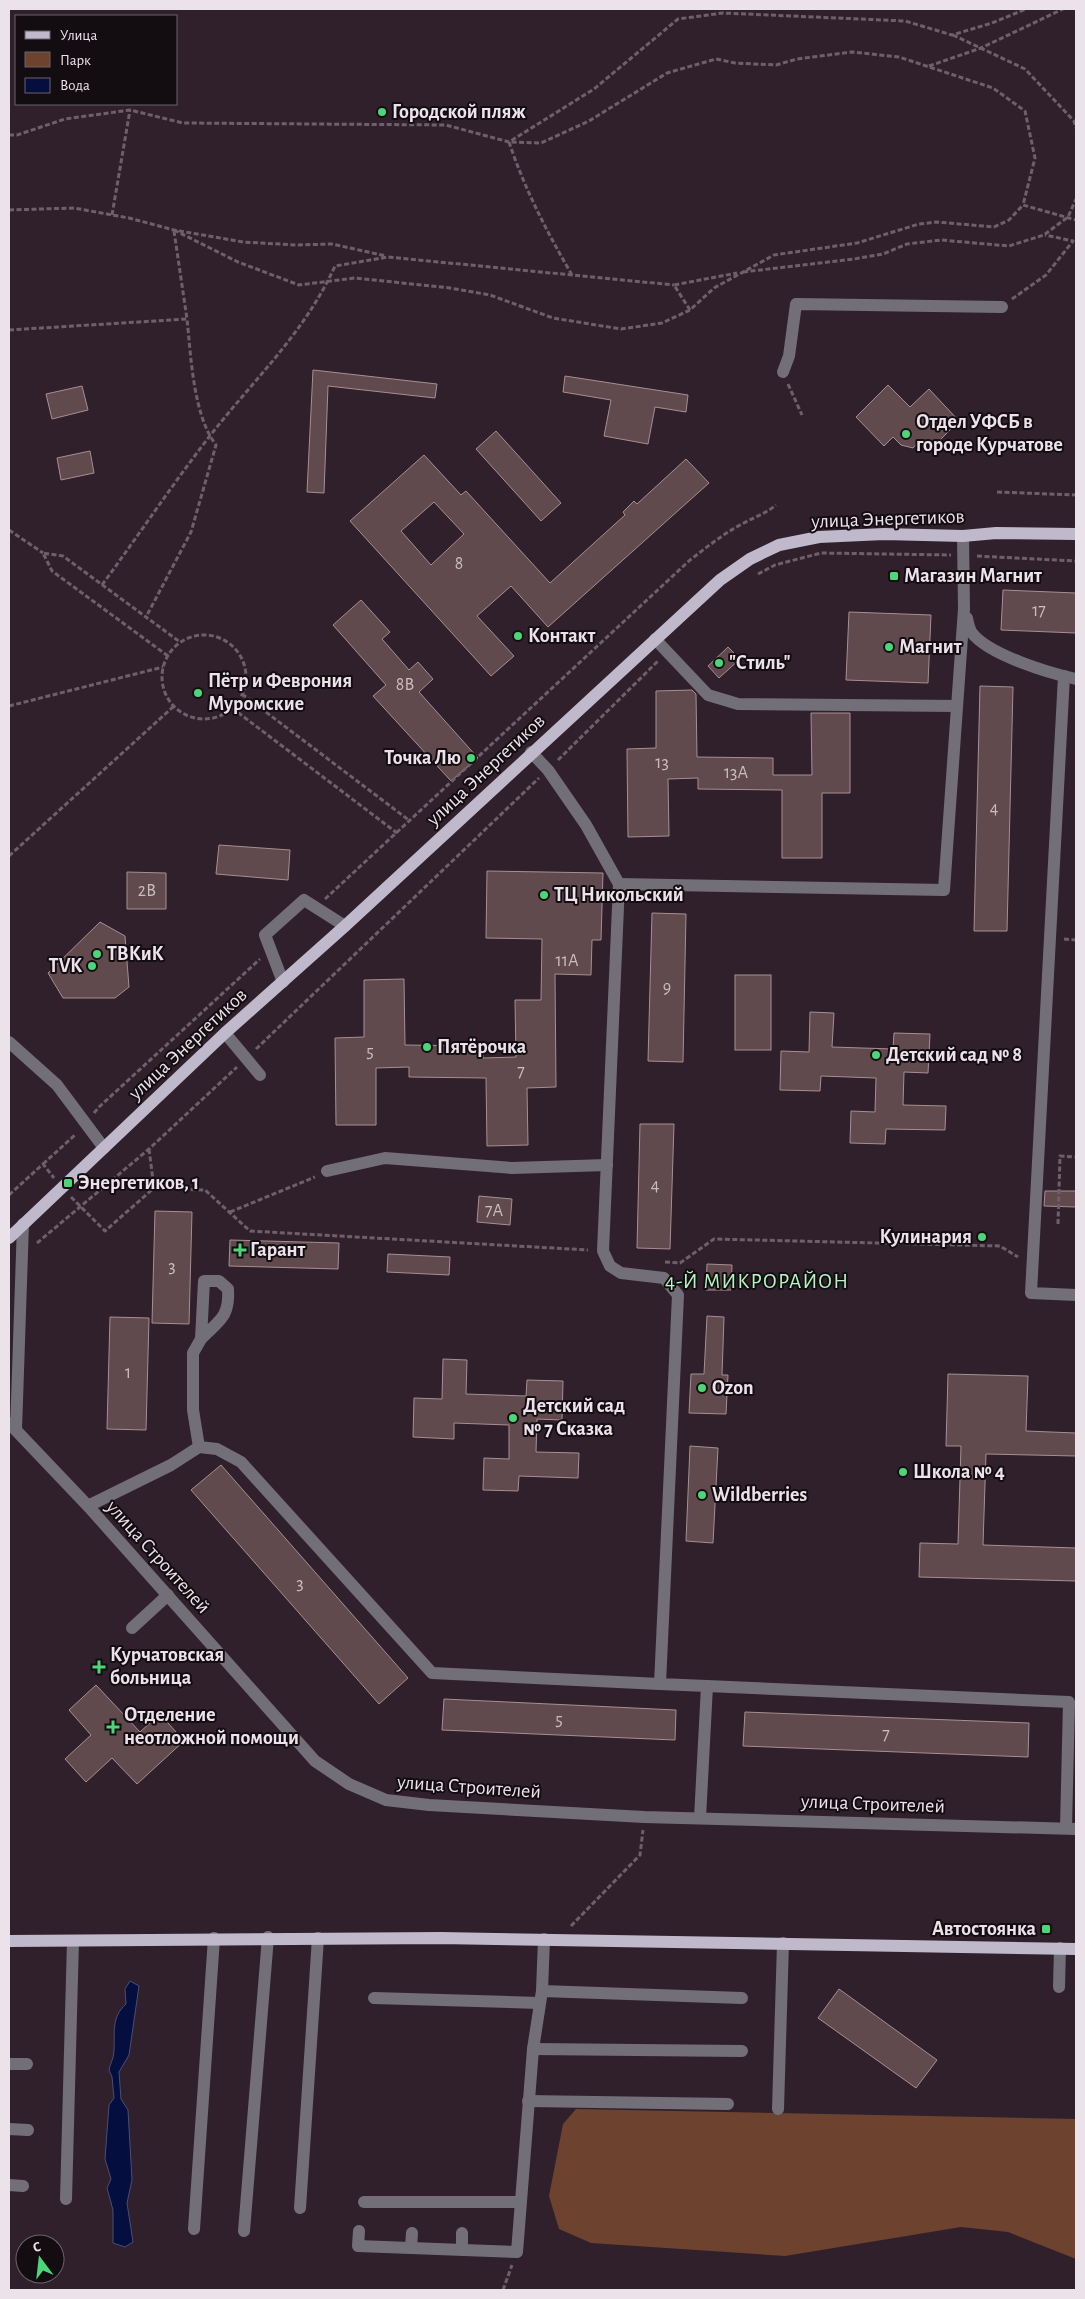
<svg xmlns="http://www.w3.org/2000/svg" width="1085" height="2299" font-family="'Alegreya Sans',sans-serif">
<style>
.green{fill:#6d422e}
.water{fill:#040f40;stroke:#4a4e73}
.building{fill:#604a4d;stroke:#a78f91;fill-rule:evenodd}
.lines{fill:none;stroke-linecap:round;stroke-linejoin:round}
.path{stroke:#6e606b;stroke-width:3;stroke-dasharray:5 2.5;stroke-linecap:butt}
.minor{stroke:#726f78;stroke-width:12}
.major{stroke:#bfb9cb;stroke-width:12}
.poi-dot{fill:#4bd677;stroke:#130d12;stroke-width:2}
.labels{text-anchor:middle;dominant-baseline:central;stroke-width:4;stroke-linejoin:round;paint-order:stroke}
.number-label{font-size:18px;fill:#c9bcc2}
.poi-label{font-size:20px;font-weight:bold;fill:#ece2e9;stroke:#130d12;text-anchor:start}
.street-label{font-size:20px;fill:#ece2e9;stroke:#130d12}
.neighbourhood-label{font-size:21px;letter-spacing:1px;fill:#b3f7c0;stroke:#130d12}
</style>
<rect width="100%" height="100%" fill="#30202c"/>
<path class="green" d="M576 2109 1076 2119V2259L1008 2232 961 2227 785 2256 591 2243 559 2229 549 2196 563 2124Z"/>
<path class="water" d="M130 1981 139 1986 129 2055 119 2072 121 2099 128 2110 132 2180 127 2203 133 2242 125 2247 113 2243V2210L107 2188 111 2179 105 2159 109 2105 114 2098 112 2077 109 2070C110 2064 114 2058 114 2051 115 2033 111 2017 126 2004L125 1989Z"/>
<g class="building">
<path d="M313 370 437 384 435 398 328 386 324 493 307 492Z"/>
<path d="M565 376 688 395 686 412 655 407 648 444 604 436 611 400 563 392Z"/>
<path d="M888 385 910 407 929 389 959 421 931 449 921 439 913 448 901 445 893 437 884 446 856 417Z"/>
<path d="M82 386 88 410 52 419 46 394Z"/>
<path d="M496 431 561 503 541 521 476 449Z"/>
<path d="M90 451 94 473 61 480 57 458Z"/>
<path d="M424 455 461 495 466 491 550 583 625 515 623 512 634 501 637 504 686 459 709 483 548 627 511 586 477 616 514 656 491 676 350 521ZM434 502 464 534 431 565 401 531Z"/>
<path d="M1003 590 1076 593V633L1001 630Z"/>
<path d="M361 600 390 632 382 639 409 670 418 662 433 679 419 692 478 758 451 781 373 696 386 685 333 625Z"/>
<path d="M849 612 931 615 928 683 846 680Z"/>
<path d="M728 647 740 659 719 678 708 666Z"/>
<path d="M980 686 1013 687 1007 931H974Z"/>
<path d="M692 690 696 694 697 757 773 758V775H812L811 713H850V793H822V858H782V790L698 789V778L668 779 669 836 628 837 627 749 656 748V691Z"/>
<path d="M219 845 290 850 288 880 216 874Z"/>
<path d="M487 871 603 873 601 940H592L591 975 555 974 556 1087 527 1088 528 1145 487 1146 486 1078 409 1077V1067L376 1068V1125H336L335 1038 364 1037V980L404 979 405 1045 483 1046V1058L516 1057 515 1000H541L542 939 486 938Z"/>
<path d="M127 872 166 873V909H127Z"/>
<path d="M652 913 686 914 683 1062 648 1061Z"/>
<path d="M100 922 125 936 129 987 115 998H63L48 973Z"/>
<rect x="735" y="975" width="36" height="75"/>
<path d="M810 1012 834 1013 832 1047 893 1049 894 1033 930 1034 928 1073 904 1072 903 1105 946 1106 945 1130 886 1129 885 1144 850 1143 851 1111 875 1112 876 1078 821 1076 820 1091 780 1090 781 1051 809 1052Z"/>
<path d="M640 1124H674L670 1249 637 1248Z"/>
<path d="M1045 1191H1076V1207L1044 1206Z"/>
<path d="M479 1196 512 1199 510 1225 477 1222Z"/>
<path d="M155 1211 192 1212 189 1324 152 1323Z"/>
<path d="M230 1240 339 1243 338 1269 229 1266Z"/>
<path d="M388 1254 450 1257 449 1275 387 1272Z"/>
<path d="M707 1264 732 1265 731 1290H706Z"/>
<path d="M707 1316 724 1317 722 1375H728L726 1414 689 1413 691 1374H704Z"/>
<path d="M110 1317 149 1318 146 1430 107 1429Z"/>
<path d="M443 1359 467 1360 466 1394 526 1396 527 1380 563 1381 562 1420 537 1419 536 1452 579 1453 578 1478 519 1476 518 1491 483 1490 484 1458 509 1459V1425L454 1423V1439L413 1437 414 1398 442 1399Z"/>
<path d="M948 1374 1028 1376 1026 1431 1076 1433V1456L986 1454 983 1545 1076 1548V1581L919 1577 920 1543 958 1544 961 1446H946Z"/>
<path d="M690 1446 718 1448 713 1543 686 1541Z"/>
<path d="M221 1465 408 1678 379 1704 191 1490Z"/>
<path d="M96 1685 140 1732 160 1714 184 1741 137 1784 112 1758 86 1782 65 1759 91 1735 69 1710Z"/>
<path d="M444 1699 676 1710 675 1740 442 1730Z"/>
<path d="M745 1712 1029 1723 1028 1757 743 1746Z"/>
<path d="M839 1989 937 2060 916 2088 818 2018Z"/>
</g>
<g class="lines">
<g class="path">
<path d="M953 35 1025 69 1074 121 1076 128"/>
<path d="M929 66 981 48 1063 9"/>
<path d="M9 135H17L65 119 130 110 183 123 446 125 509 142 594 89 678 19 723 13 905 21 952 35 992 23 1026 9"/>
<path d="M9 210 74 208 129 218 174 230 243 242 297 245 332 244 386 256"/>
<path d="M112 215 130 110"/>
<path d="M174 230 238 262 299 285 355 278 450 288 490 295 553 318 621 329 662 323 690 310 714 288 774 255 857 243 919 224 937 222 994 227 1009 220 1023 205"/>
<path d="M174 231 187 319"/>
<path d="M743 272 854 259 883 254 907 244 941 240 1009 246 1044 235 1068 217 1076 199"/>
<path d="M572 275C547 232 525 190 509 142L541 143 589 121 667 73 716 59 735 63 776 65 797 59 852 52 899 57 993 88 1025 111 1035 158 1023 205 1076 220"/>
<path d="M1012 299 1046 275 1073 241 1045 235"/>
<path d="M690 310 674 285 737 273"/>
<path d="M9 330 187 319C191 356 193 415 216 445L191 532 146 617"/>
<path d="M788 384 802 415"/>
<path d="M997 492 1076 495"/>
<path d="M9 530 43 553"/>
<path d="M977 556 1076 561"/>
<path d="M758 574 775 565 821 553 951 555"/>
<path d="M102 585C138 536 172 485 209 437 254 379 304 334 335 266L388 257 674 285"/>
<circle cx="204" cy="677" r="42"/>
<path d="M168 656 52 571 43 553 63 556 180 642"/>
<path d="M242 694 410 821"/>
<path d="M9 706 163 667"/>
<path d="M232 708 397 833"/>
<path d="M558 760 658 661"/>
<path d="M9 856 174 706"/>
<path d="M325 899 690 560C707 547 723 534 742 524 754 517 765 514 776 505"/>
<path d="M1064 939 1076 940"/>
<path d="M256 1049 539 778"/>
<path d="M94 1113 99 1107 260 959"/>
<path d="M149 1149 154 1188"/>
<path d="M43 1164 76 1134"/>
<path d="M9 1195 43 1164 54 1178"/>
<path d="M71 1197 105 1231 154 1188 205 1190 250 1231 588 1250"/>
<path d="M230 1212 315 1177"/>
<path d="M1058 1224 1060 1156 1076 1157"/>
<path d="M37 1243 149 1149 237 1067"/>
<path d="M665 1262 680 1263 714 1239 1000 1246 1018 1257"/>
<path d="M571 1926 640 1855 643 1830"/>
<path d="M503 2290 512 2265"/>
</g>
<g class="minor">
<path d="M783 372 789 356 796 304 1002 307"/>
<path d="M967 618C968 623 969 629 972 633 989 655 1049 673 1076 679"/>
<path d="M655 639 708 695 738 704 957 706"/>
<path d="M1064 676 1031 1293 1076 1295"/>
<path d="M531 752 548 770 586 825 619 884 603 1251 610 1266 621 1273 664 1278 678 1295 660 1684 707 1686 700 1818"/>
<path d="M619 884 944 890 964 609 963 536"/>
<path d="M283 982 265 935 304 900 345 926"/>
<path d="M225 1033 260 1075"/>
<path d="M9 1042 57 1085 104 1148"/>
<path d="M327 1171 385 1158 512 1168 607 1165"/>
<path d="M9 1423 88 1506 315 1761 349 1784 386 1800 429 1805 644 1817 1076 1829"/>
<path d="M16 1430 23 1224"/>
<path d="M199 1447 193 1410V1353L201 1339 204 1281H219L228 1289C230 1318 218 1321 201 1339"/>
<path d="M88 1506 171 1465 199 1447 217 1449 241 1462 432 1673 660 1684"/>
<path d="M132 1628 168 1595"/>
<path d="M707 1686 1069 1702 1066 1828"/>
<path d="M1059 1987 1060 1948"/>
<path d="M542 1991 742 1998"/>
<path d="M374 1998 539 2003"/>
<path d="M533 2049 742 2051"/>
<path d="M9 2064H27"/>
<path d="M528 2101 728 2104"/>
<path d="M778 2109 783 1943"/>
<path d="M9 2129 28 2130"/>
<path d="M9 2185 23 2186"/>
<path d="M66 2199 73 1941"/>
<path d="M364 2202H520"/>
<path d="M300 2208 318 1938"/>
<path d="M194 2229 214 1938"/>
<path d="M244 2231 268 1937"/>
<path d="M359 2231 358 2246 517 2252 533 2049 542 1991 544 1939"/>
<path d="M411 2248 412 2233"/>
<path d="M462 2250V2233"/>
</g>
<g class="major">
<path d="M9 1238 225 1033 345 926 720 580 750 559 779 545 819 537 884 534 963 536 996 533 1076 534"/>
<path d="M9 1941 440 1938 1076 1949"/>
</g>
</g>
<g class="poi-dot">
<circle cx="382" cy="112" r="5"/>
<circle cx="906" cy="434" r="5"/>
<rect x="889" y="571" width="10" height="10" rx="2.5"/>
<circle cx="518" cy="636" r="5"/>
<circle cx="889" cy="647" r="5"/>
<circle cx="719" cy="663" r="5"/>
<circle cx="198" cy="693" r="5"/>
<circle cx="471" cy="758" r="5"/>
<circle cx="544" cy="895" r="5"/>
<circle cx="97" cy="954" r="5"/>
<circle cx="92" cy="966" r="5"/>
<circle cx="427" cy="1047" r="5"/>
<circle cx="876" cy="1055" r="5"/>
<rect x="63" y="1178" width="10" height="10" rx="2.5"/>
<circle cx="982" cy="1237" r="5"/>
<path d="M237.5 1242.5h5v5h5v5h-5v5h-5v-5h-5v-5h5z"/>
<circle cx="702" cy="1388" r="5"/>
<circle cx="513" cy="1418" r="5"/>
<circle cx="903" cy="1472" r="5"/>
<circle cx="702" cy="1495" r="5"/>
<path d="M96.5 1659.5h5v5h5v5h-5v5h-5v-5h-5v-5h5z"/>
<path d="M110.5 1719.5h5v5h5v5h-5v5h-5v-5h-5v-5h5z"/>
<rect x="1041" y="1924" width="10" height="10" rx="2.5"/>
</g>
<g class="labels">
<g class="number-label">
<text x="459" y="564">8</text>
<text x="1039" y="611">17</text>
<text x="405" y="685">8В</text>
<text x="662" y="763">13</text>
<text x="736" y="773">13А</text>
<text x="994" y="809">4</text>
<text x="147" y="891">2В</text>
<text x="567" y="961">11А</text>
<text x="667" y="988">9</text>
<text x="370" y="1052">5</text>
<text x="521" y="1072">7</text>
<text x="655" y="1186">4</text>
<text x="494" y="1211">7А</text>
<text x="172" y="1267">3</text>
<text x="128" y="1373">1</text>
<text x="300" y="1584">3</text>
<text x="559" y="1720">5</text>
<text x="886" y="1735">7</text>
</g>
<g class="poi-label">
<text x="392" y="112">Городской пляж</text>
<text x="916" y="422">Отдел УФСБ в<tspan x="916" dy="23">городе Курчатове</tspan></text>
<text x="904" y="576">Магазин Магнит</text>
<text x="528" y="636">Контакт</text>
<text x="899" y="647">Магнит</text>
<text x="729" y="663">"Стиль"</text>
<text x="208" y="681">Пётр и Феврония<tspan x="208" dy="23">Муромские</tspan></text>
<text x="461" y="758" text-anchor="end">Точка Лю</text>
<text x="554" y="895">ТЦ Никольский</text>
<text x="107" y="954">ТВКиК</text>
<text x="82" y="966" text-anchor="end">TVK</text>
<text x="437" y="1047">Пятёрочка</text>
<text x="886" y="1055">Детский сад № 8</text>
<text x="78" y="1183">Энергетиков, 1</text>
<text x="972" y="1237" text-anchor="end">Кулинария</text>
<text x="250" y="1250">Гарант</text>
<text x="712" y="1388">Ozon</text>
<text x="523" y="1406">Детский сад<tspan x="523" dy="23">№ 7 Сказка</tspan></text>
<text x="913" y="1472">Школа № 4</text>
<text x="712" y="1495">Wildberries</text>
<text x="110" y="1655">Курчатовская<tspan x="110" dy="23">больница</tspan></text>
<text x="124" y="1715">Отделение<tspan x="124" dy="23">неотложной помощи</tspan></text>
<text x="1036" y="1929" text-anchor="end">Автостоянка</text>
</g>
<g class="street-label">
<text transform="translate(888 519) rotate(-2)">улица Энергетиков</text>
<text transform="translate(486 770) rotate(-43)">улица Энергетиков</text>
<text transform="translate(188 1044) rotate(-43)">улица Энергетиков</text>
<text transform="translate(158 1557) rotate(48)">улица Строителей</text>
<text transform="translate(469 1787) rotate(4)">улица Строителей</text>
<text transform="translate(873 1804) rotate(2)">улица Строителей</text>
</g>
<g class="neighbourhood-label">
<text x="757" y="1281">4-Й МИКРОРАЙОН</text>
</g>
</g>
<rect width="1085" height="2299" fill="none" stroke="#ece2e9" stroke-width="20"/>
<rect x="15" y="15" width="162" height="90" fill="#130d12" stroke="#6a6268"/>
<rect x="25" y="31" width="25" height="8" fill="#bfb9cb" stroke="#6a6268"/>
<text x="60" y="40" font-size="15" fill="#ece2e9">Улица</text>
<rect x="25" y="52" width="25" height="15" fill="#6d422e" stroke="#6a6268"/>
<text x="60" y="65" font-size="15" fill="#ece2e9">Парк</text>
<rect x="25" y="78" width="25" height="15" fill="#040f40" stroke="#6a6268"/>
<text x="60" y="90" font-size="15" fill="#ece2e9">Вода</text>
<g transform="translate(40 2259) rotate(345)"><circle r="24" fill="#130d12" stroke="#6a6268"/>
<path d="M0-4L9 19L0 12L-9 19Z" fill="#4bd677"/>
<text y="-8" font-size="14" font-weight="bold" text-anchor="middle" fill="#ece2e9">С</text>
</g>
</svg>
